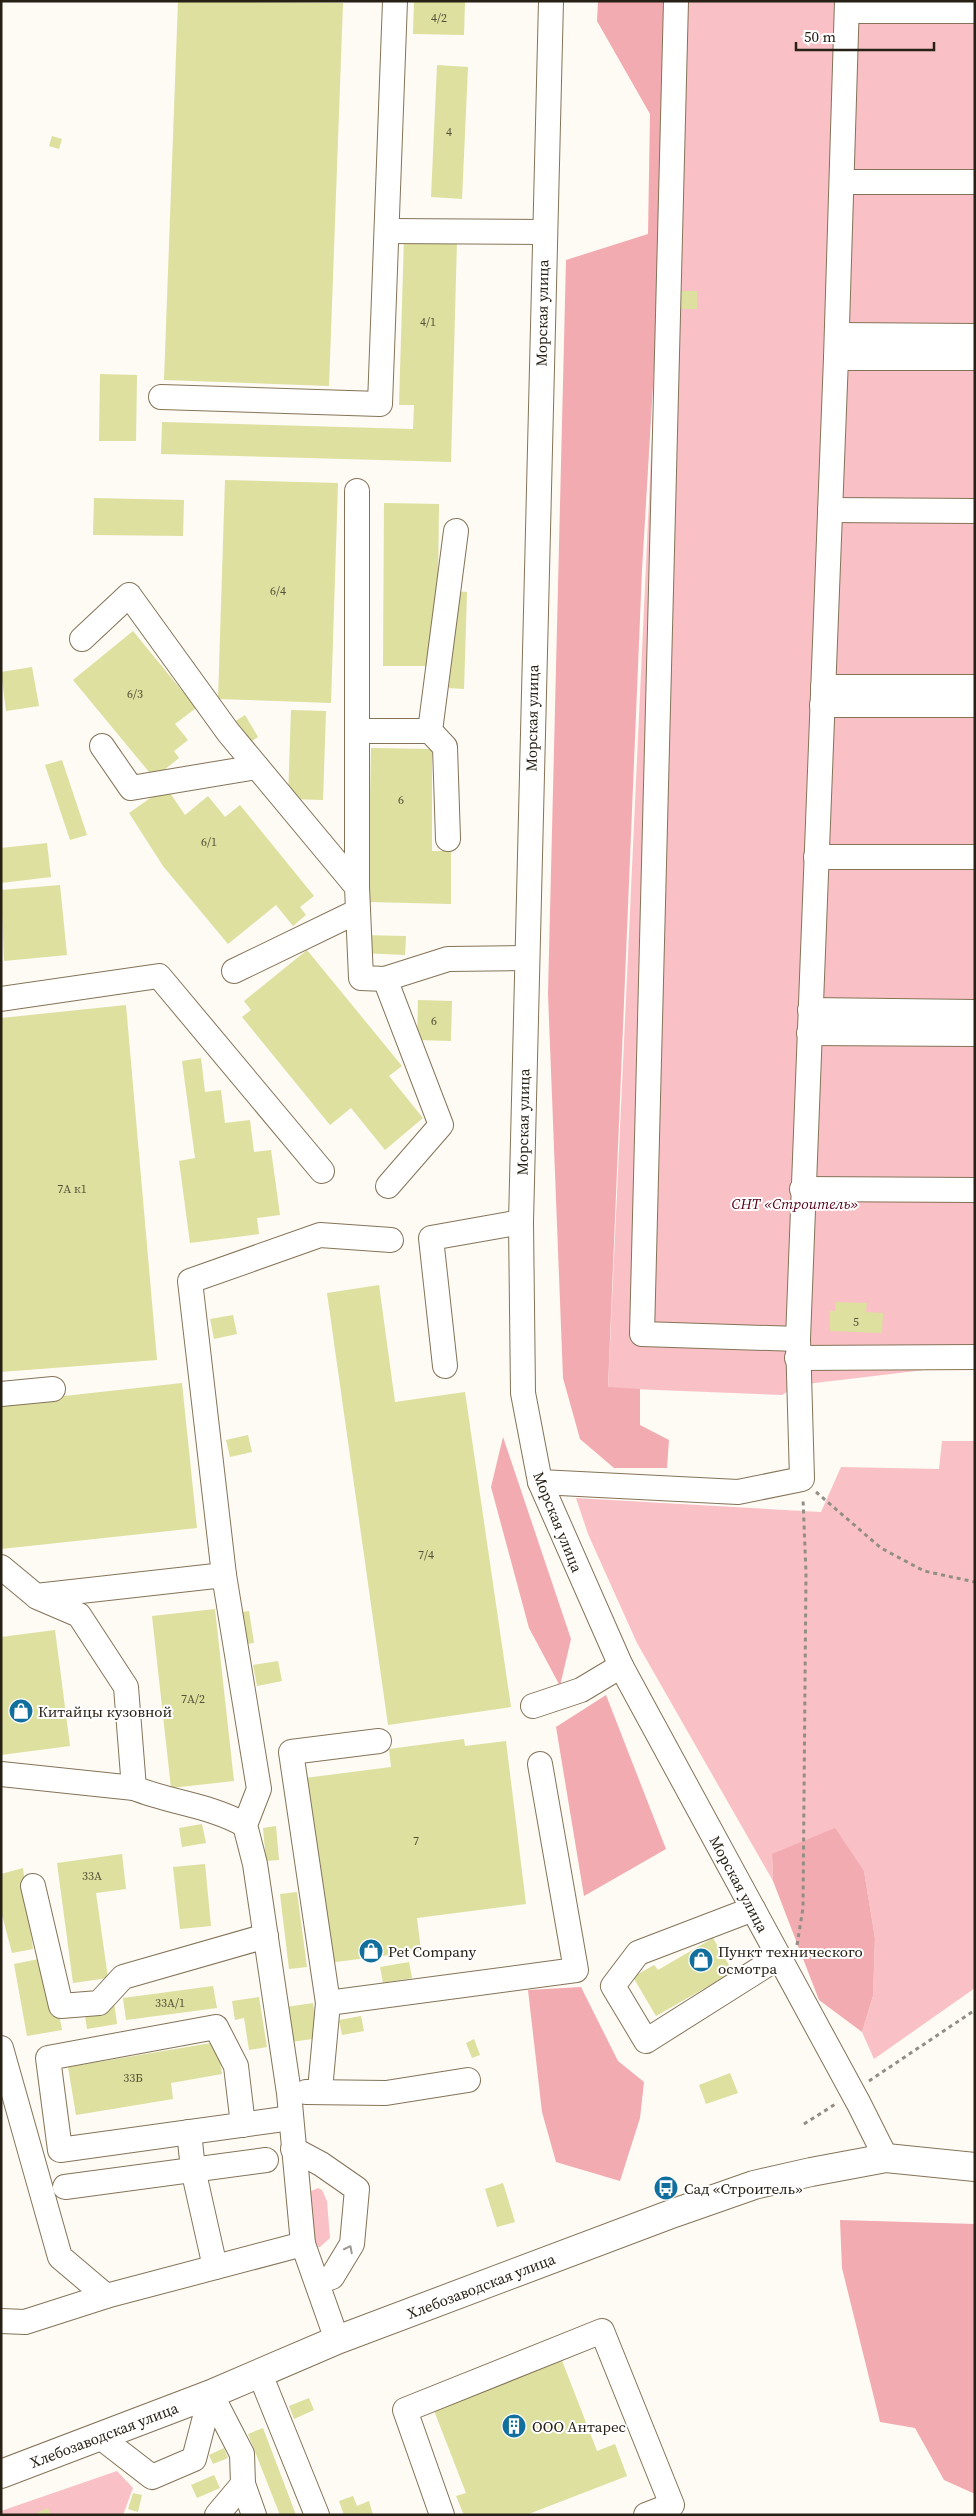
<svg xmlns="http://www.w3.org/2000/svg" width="976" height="2516" font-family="'Source Serif 4',serif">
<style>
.green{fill:#f9c1c5}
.forest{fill:#f2abb0}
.building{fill:#dde09f}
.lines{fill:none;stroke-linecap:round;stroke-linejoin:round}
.minor-casing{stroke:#847358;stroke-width:26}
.major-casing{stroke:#847358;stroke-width:30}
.path{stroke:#938e85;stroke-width:3;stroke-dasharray:4 4;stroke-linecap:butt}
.minor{stroke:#fff;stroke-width:24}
.major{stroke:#fff;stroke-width:28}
.oneway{stroke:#9e9b96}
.labels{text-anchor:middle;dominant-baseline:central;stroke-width:4;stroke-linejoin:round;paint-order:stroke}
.number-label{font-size:12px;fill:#545038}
.street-label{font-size:15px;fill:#272015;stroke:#fff}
.park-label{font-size:15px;font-style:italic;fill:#560219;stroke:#fff}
.poi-label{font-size:15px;fill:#272015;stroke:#fff;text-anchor:start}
</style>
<rect width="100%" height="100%" fill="#fefaf4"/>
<g class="green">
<path d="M672 1H975V1364L798 1385 782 1395 608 1388Z"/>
<path d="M942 1441H975V1988L874 2059 862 2032 873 1996 875 1938 864 1871 772 1854 773 1881 637 1643 588 1534 576 1498 821 1512 841 1467 939 1469Z"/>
<path d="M318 2188 322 2190 327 2201 330 2238 320 2247H312L306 2197 311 2191Z"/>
<path d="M117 2471 133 2488 123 2515H1V2511Z"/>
</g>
<g class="forest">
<path d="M598 1H676L642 570 608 1387 640 1389V1425L669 1440 667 1468H614L580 1439 563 1378 548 994 566 260 648 234 650 114 597 21Z"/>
<path d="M503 1437 571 1639 560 1686 529 1628 491 1487Z"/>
<path d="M606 1695 666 1849 584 1896 556 1727Z"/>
<path d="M835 1828 864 1871 875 1938 873 1996 862 2032 819 2000 773 1881 772 1854Z"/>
<path d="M581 1987 618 2061 644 2082 640 2118 620 2181 556 2162 542 2112 528 1990Z"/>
<path d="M840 2220 975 2224V2494L944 2480 915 2428 880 2422 842 2268Z"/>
</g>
<g class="building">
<path d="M178 1 343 3 329 386 164 380Z"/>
<path d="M414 1H465L464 35 413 34Z"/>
<path d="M437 65 468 67 462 199 431 197Z"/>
<path d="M52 136 62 139 59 149 49 146Z"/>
<path d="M404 238 457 240 451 462 161 454 162 422 413 429 414 405H399Z"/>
<path d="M676 291H697V309H675Z"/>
<path d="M100 374 137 375 136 441H99Z"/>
<path d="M225 480 338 483 331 703 218 699Z"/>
<path d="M94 498 184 500 183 536 93 535Z"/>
<path d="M384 503 439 504 437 666H383Z"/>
<path d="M452 591 467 592 464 689 449 688Z"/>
<path d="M133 631 196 708 175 724 188 740 174 751 179 758 154 778 73 680Z"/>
<path d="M32 667 39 706 6 711 1 672Z"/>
<path d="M291 710 326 711 323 800 288 799Z"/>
<path d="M245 715 258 737 246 745 231 724Z"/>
<path d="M371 748 432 749V851H451V904L368 902Z"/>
<path d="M62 760 87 835 70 840 45 765Z"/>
<path d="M166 787 185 815 208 796 225 817 240 805 314 896 300 907 306 915 293 926 276 905 228 944 163 866 129 813Z"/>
<path d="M47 843 51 877 1 883V848Z"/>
<path d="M60 885 67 955 4 961 1 890Z"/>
<path d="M361 935 406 936 405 955 360 953Z"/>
<path d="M307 950 402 1066 389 1076 423 1118 385 1150 351 1108 330 1125 242 1017 251 1010 244 1001Z"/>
<path d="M418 1000 452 1001 451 1041 417 1040Z"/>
<path d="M126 1005 157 1360 1 1372V1018Z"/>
<path d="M201 1058 205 1092 221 1090 225 1123 250 1120 254 1152 271 1150 280 1215 257 1218 259 1234 190 1243 179 1161 195 1158 182 1061Z"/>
<path d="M379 1285 395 1402 465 1392 511 1707 388 1725 327 1293Z"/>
<path d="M836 1302 867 1303 866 1312 883 1313 882 1333 830 1331V1311H835Z"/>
<path d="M233 1315 237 1334 214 1339 210 1319Z"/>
<path d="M182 1383 197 1528 1 1549V1403Z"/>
<path d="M248 1435 252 1452 230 1457 226 1440Z"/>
<path d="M215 1609 234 1781 171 1788 152 1616Z"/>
<path d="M249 1611 254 1643 246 1644 242 1612Z"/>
<path d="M55 1630 70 1746 1 1755V1637Z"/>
<path d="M278 1661 282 1681 257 1686 253 1665Z"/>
<path d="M464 1739 465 1746 506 1741 526 1904 417 1918 421 1951 328 1963 305 1778 391 1767 389 1749Z"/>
<path d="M202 1824 206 1843 182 1847 179 1828Z"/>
<path d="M276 1826 279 1860 266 1861 263 1828Z"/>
<path d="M122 1854 126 1889 96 1893 108 1978 73 1983 57 1863Z"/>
<path d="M205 1864 211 1926 180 1929 173 1867Z"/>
<path d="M23 1868 33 1949 12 1953 1 1911V1874Z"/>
<path d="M297 1892 307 1967 289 1969 280 1894Z"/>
<path d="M713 1938 733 1972 656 2016 633 1977 654 1965 658 1970Z"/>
<path d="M49 1957 62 2030 27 2036 14 1964Z"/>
<path d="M409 1962 412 1978 383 1983 380 1967Z"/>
<path d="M213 1986 217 2008 126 2020 123 1998Z"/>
<path d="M259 1997 267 2047 249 2050 244 2018 235 2020 232 2001Z"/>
<path d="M114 2002 117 2024 87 2029 84 2007Z"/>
<path d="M313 2003 319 2038 291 2042 286 2007Z"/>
<path d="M361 2016 364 2031 342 2035 339 2020Z"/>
<path d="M474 2039 480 2055 472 2058 466 2043Z"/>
<path d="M217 2042 222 2074 171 2083 173 2099 76 2115 68 2067Z"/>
<path d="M730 2073 738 2093 706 2104 699 2085Z"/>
<path d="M503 2183 515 2222 497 2227 485 2189Z"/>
<path d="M561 2358 597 2451 615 2444 627 2476 526 2515H464L456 2496 466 2493 433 2408Z"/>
<path d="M309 2398 314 2410 294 2419 289 2406Z"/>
<path d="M263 2428 296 2515H280L248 2434Z"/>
<path d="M224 2448 228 2458 213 2464 209 2455Z"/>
<path d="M214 2475 220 2488 197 2498 191 2485Z"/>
<path d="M133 2493 142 2495 138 2512 128 2509Z"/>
<path d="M353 2496 357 2506 369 2501 373 2515H344L339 2501Z"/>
<path d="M48 2508 51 2515H39L38 2512Z"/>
</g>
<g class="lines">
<defs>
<g id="minor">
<path d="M551 1 521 1222 523 1393 540 1482 621 1666 859 2104 886 2158"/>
<path d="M676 1 642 1334 798 1339"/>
<path d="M847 11H975"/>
<path d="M842 182H975"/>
<path d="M387 231 544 232"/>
<path d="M837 335 975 336"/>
<path d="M836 358H975"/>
<path d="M161 397 380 404 395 1"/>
<path d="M830 510 975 511"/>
<path d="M82 639 129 595 228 732 357 887 361 978 385 979 448 959 526 958"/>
<path d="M823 687H975"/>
<path d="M822 705H975"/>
<path d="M357 731H430L456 531"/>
<path d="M430 731 445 747 448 839"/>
<path d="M102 746 131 788 257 767"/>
<path d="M816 857H975"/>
<path d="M357 887V491"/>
<path d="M234 971 358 911"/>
<path d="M385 979 441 1125 388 1186"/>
<path d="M1 999 159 976 322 1171"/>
<path d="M810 1010 975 1012"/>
<path d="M809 1033 975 1034"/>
<path d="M802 1189 975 1190"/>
<path d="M797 1358 975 1357"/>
<path d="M445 1366 431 1238 521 1222"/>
<path d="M1 1394 53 1389"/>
<path d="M540 1482 738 1492 802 1479 798 1339 836 358 847 1"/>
<path d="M1 1567 36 1596 224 1575 190 1281 320 1235 391 1240"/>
<path d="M224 1575 259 1789 245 1825 255 1864 289 2093 303 2244 337 2340"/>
<path d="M37 1597 79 1615 126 1687 134 1788C171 1803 210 1805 245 1825"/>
<path d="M533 1706 581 1690 621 1666"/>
<path d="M1 1774 134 1788"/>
<path d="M33 1886 61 2006 99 2003 123 1977 266 1936"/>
<path d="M753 1909 638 1953 613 1986 646 2041 779 1957"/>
<path d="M328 2003 291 1752 379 1741"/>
<path d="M1 2048 60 2257 106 2296 303 2244"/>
<path d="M320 2090 328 2003 576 1970 540 1764"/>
<path d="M306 2092 386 2093 468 2080"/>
<path d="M243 2125 236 2066 216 2027 48 2058 60 2150 291 2118"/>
<path d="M189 2132 193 2169 215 2267"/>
<path d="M293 2149 321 2164 357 2189 352 2244 332 2277 317 2282"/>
<path d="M65 2187 266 2160"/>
<path d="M1 2321 25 2322 106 2296"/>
<path d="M260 2374 317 2515"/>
<path d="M211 2394 242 2454 243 2484 217 2515"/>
<path d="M99 2436 152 2477 194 2459 211 2394"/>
<path d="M243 2484 254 2515"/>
<path d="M442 2515 405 2410 602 2331 672 2505 646 2515"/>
</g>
<path id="major" d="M1 2474 211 2394 337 2340 674 2213 754 2185 811 2172 886 2158 975 2167"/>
</defs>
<use href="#minor" class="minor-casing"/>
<use href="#major" class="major-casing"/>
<g class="path">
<path d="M816 1492 881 1548 924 1571 975 1582"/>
<path d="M797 1945 803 1908 806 1573 803 1499"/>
<path d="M869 2081 975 2010"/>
<path d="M804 2124 837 2103"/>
</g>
<use href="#minor" class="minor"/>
<use href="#major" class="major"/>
</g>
<defs><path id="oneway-chevron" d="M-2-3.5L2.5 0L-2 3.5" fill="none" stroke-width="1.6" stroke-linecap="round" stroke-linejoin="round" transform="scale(1.25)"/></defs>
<use class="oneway" href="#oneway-chevron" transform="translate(349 2249) rotate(-63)"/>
<defs>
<symbol id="shop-disc" viewBox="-11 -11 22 22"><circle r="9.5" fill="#116f9d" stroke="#fff"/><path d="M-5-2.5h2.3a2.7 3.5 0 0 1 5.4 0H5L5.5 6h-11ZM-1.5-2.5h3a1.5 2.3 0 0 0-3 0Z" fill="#fff"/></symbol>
<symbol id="bus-disc" viewBox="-11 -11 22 22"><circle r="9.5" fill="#116f9d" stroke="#fff"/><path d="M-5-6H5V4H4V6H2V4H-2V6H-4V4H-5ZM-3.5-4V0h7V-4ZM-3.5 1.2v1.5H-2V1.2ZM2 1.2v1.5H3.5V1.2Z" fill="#fff"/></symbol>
<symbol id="building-disc" viewBox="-11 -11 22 22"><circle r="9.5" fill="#116f9d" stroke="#fff"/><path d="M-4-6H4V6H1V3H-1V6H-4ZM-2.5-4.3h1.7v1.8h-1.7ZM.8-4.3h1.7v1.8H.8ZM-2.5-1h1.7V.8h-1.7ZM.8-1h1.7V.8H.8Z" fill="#fff"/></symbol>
</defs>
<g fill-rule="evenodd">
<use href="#shop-disc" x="7" y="1697" width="28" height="28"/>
<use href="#shop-disc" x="357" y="1937" width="28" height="28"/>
<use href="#shop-disc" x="687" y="1946" width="28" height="28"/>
<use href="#bus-disc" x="652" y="2174" width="28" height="28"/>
<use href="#building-disc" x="500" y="2412" width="28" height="28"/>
</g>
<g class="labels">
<g class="number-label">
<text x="439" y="18">4/2</text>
<text x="449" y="132">4</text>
<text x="428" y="322">4/1</text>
<text x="278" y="591">6/4</text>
<text x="135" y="694">6/3</text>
<text x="401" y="800">6</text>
<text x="209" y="842">6/1</text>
<text x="434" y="1021">6</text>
<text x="72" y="1189">7А к1</text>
<text x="856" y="1322">5</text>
<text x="426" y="1555">7/4</text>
<text x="193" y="1699">7А/2</text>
<text x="416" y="1841">7</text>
<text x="92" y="1876">33А</text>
<text x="170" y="2003">33А/1</text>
<text x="133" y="2078">33Б</text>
</g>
<g class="street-label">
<text transform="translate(542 313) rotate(-89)">Морская улица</text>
<text transform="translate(532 718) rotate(-89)">Морская улица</text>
<text transform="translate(523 1122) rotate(-89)">Морская улица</text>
<text transform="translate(558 1522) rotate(68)">Морская улица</text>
<text transform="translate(739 1884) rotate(62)">Морская улица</text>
<text transform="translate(481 2286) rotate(-21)">Хлебозаводская улица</text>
<text transform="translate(104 2435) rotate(-21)">Хлебозаводская улица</text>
</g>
<g class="park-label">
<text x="795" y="1203">СНТ «Строитель»</text>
</g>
<g class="poi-label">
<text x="38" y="1711">Китайцы кузовной</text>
<text x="388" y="1951">Pet Company</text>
<text x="718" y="1951">Пункт технического<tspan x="718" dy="17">осмотра</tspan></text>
<text x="684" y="2188">Сад «Строитель»</text>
<text x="532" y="2426">ООО Антарес</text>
</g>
</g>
<rect width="976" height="2516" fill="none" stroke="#272015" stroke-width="5"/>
<path d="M796 42v8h138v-8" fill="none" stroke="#272015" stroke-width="2.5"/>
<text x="804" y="42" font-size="15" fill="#272015" stroke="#ffffff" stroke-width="4" paint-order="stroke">50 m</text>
</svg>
